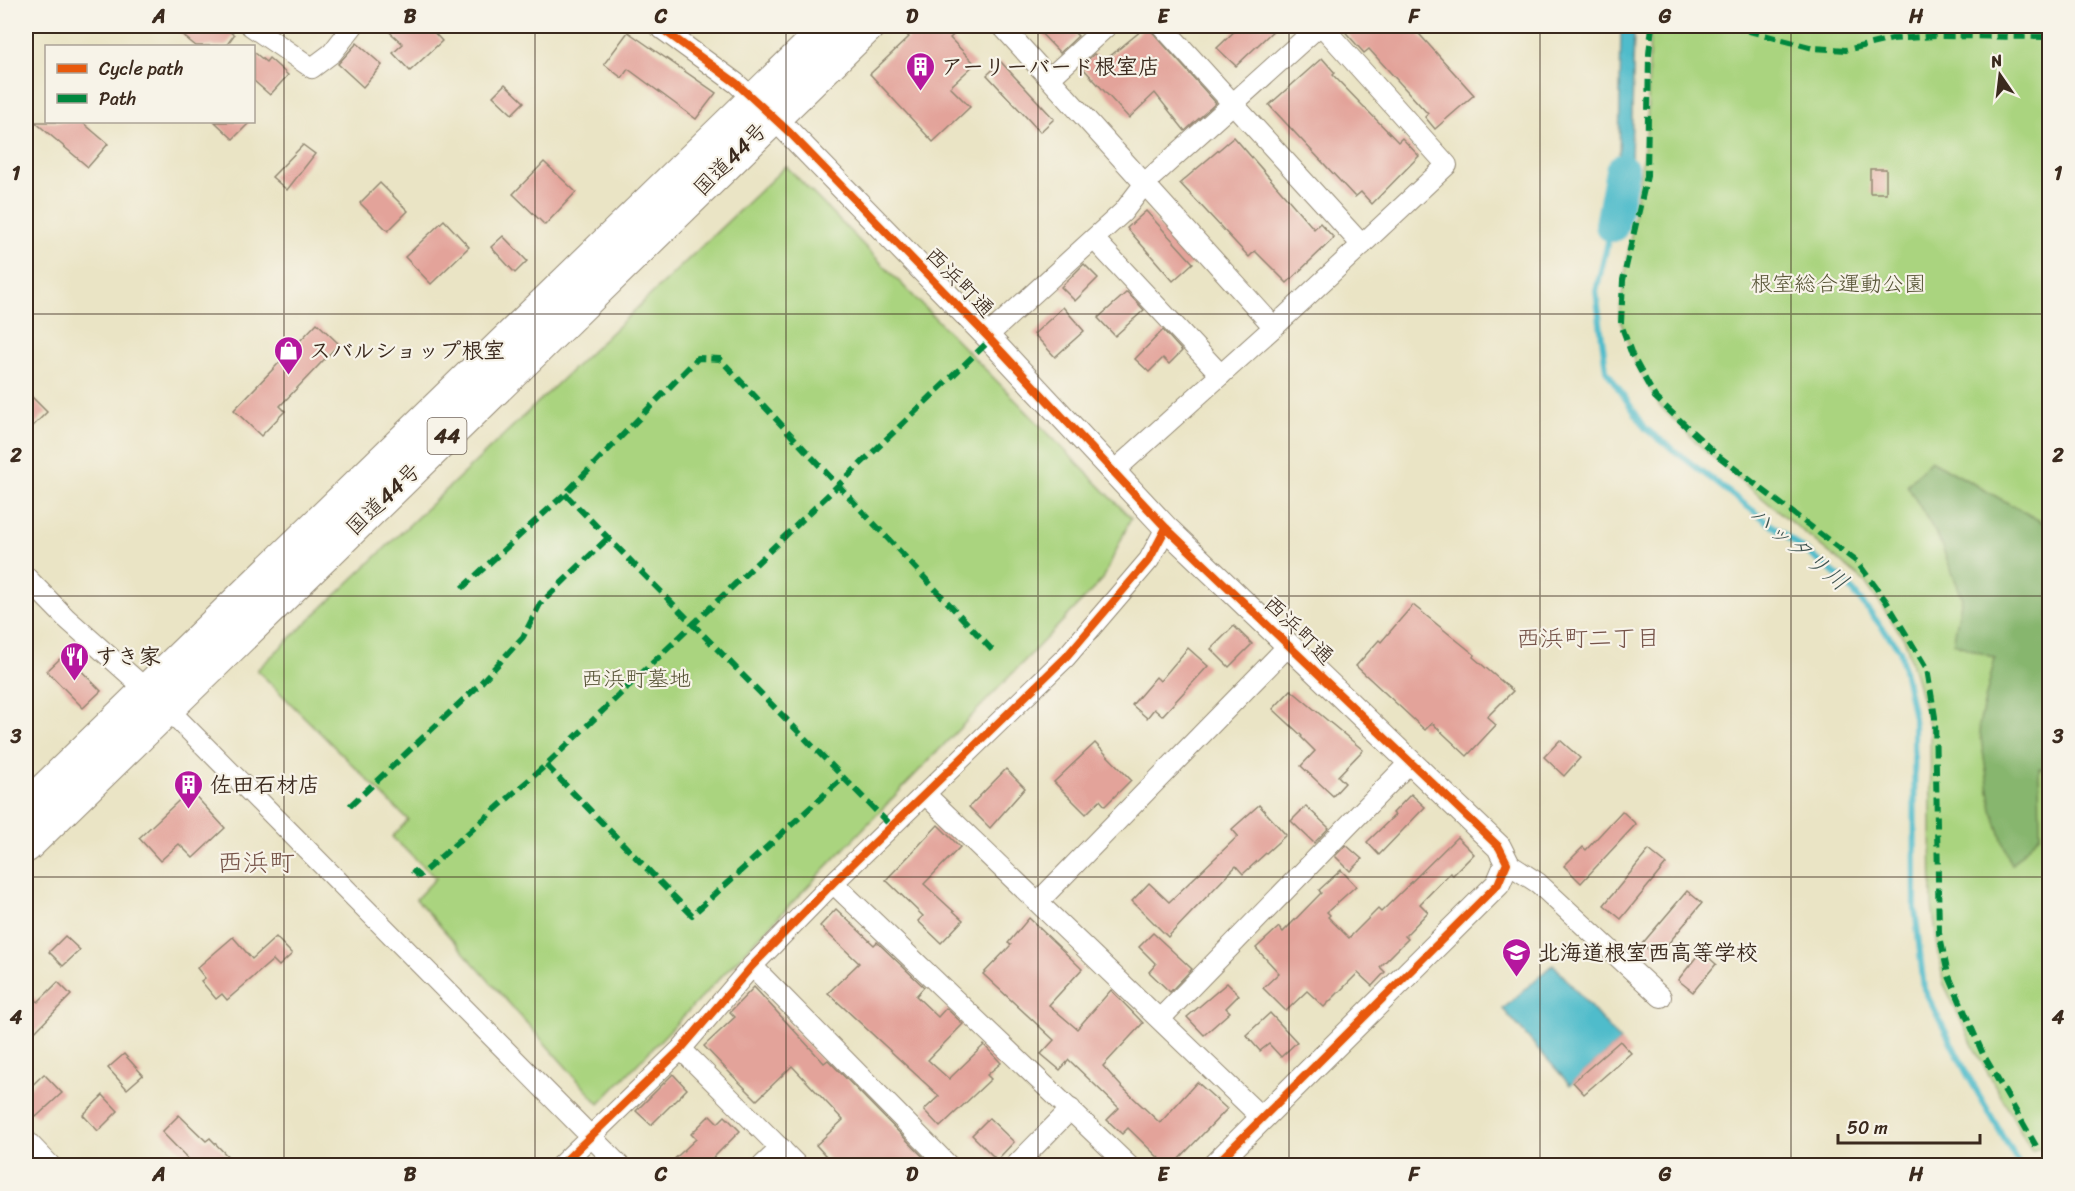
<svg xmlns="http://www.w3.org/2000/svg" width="2075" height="1191" font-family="Sriracha,'Klee One',sans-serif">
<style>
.green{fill:#aad47f;stroke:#727f4e;stroke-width:1.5}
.forest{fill:#87b66e;stroke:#617046;stroke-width:1.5}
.water{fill:#50bccb;stroke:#467374;stroke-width:1.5}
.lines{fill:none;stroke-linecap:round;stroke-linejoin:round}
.stream{stroke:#50bccb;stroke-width:6}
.river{stroke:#50bccb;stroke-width:34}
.building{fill:#e3a39a}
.minor-casing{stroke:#928772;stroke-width:22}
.tertiary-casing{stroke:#928772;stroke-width:26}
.trunk-casing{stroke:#928772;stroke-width:35}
.minor{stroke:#fff;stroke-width:20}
.tertiary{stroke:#fff;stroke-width:24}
.trunk{stroke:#fff;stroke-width:33}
.quiet{stroke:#00873e;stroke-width:6;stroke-dasharray:12 6;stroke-linecap:butt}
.cycleway-casing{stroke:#f7f3e8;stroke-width:11}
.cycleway{stroke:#e8590c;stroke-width:8}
.grid{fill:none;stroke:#3b2a1e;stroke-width:1.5;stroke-opacity:0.55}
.labels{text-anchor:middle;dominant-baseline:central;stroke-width:4.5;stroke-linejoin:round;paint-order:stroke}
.shield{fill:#f7f3e8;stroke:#73665b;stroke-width:1.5}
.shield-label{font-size:21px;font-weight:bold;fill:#3b2a1e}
.poi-label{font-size:22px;font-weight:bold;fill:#3b2a1e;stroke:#f7f3e8;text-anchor:start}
.street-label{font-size:22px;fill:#3b2a1e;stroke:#f7f3e8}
.park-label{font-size:22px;fill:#575436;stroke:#f7f3e8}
.water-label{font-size:24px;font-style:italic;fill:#415652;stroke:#f7f3e8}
.neighbourhood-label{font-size:24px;fill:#765449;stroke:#f7f3e8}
.quarter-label{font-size:26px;fill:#765449;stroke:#f7f3e8}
.neatline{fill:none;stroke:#3b2a1e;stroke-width:2}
.grid-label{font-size:20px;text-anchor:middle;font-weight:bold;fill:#3b2a1e}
</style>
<rect width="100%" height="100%" fill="#f7f3e8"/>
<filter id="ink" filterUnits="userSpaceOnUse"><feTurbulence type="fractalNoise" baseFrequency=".0167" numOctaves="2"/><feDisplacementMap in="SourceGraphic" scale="12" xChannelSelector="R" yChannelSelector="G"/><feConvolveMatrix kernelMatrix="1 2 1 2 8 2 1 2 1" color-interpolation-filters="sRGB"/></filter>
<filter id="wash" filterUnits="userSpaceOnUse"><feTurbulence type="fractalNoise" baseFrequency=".008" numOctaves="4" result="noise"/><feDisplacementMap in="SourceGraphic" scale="24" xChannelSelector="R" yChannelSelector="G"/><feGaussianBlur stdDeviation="1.35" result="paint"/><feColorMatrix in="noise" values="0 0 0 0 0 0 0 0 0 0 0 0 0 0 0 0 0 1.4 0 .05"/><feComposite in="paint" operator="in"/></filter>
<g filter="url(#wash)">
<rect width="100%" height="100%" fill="#eae4c5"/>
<g class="green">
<path d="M1650 26H2049V1143L2032 1151 1975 1050 1943 982 1932 905 1930 728 1905 640 1865 582 1706 452 1659 405 1635 363 1619 316 1647 128Z"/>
<path d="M786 166 1131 518 1103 579 599 1104 416 899 436 878 392 837 408 820 257 670Z"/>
</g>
<path class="forest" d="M1931 460 2049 526V771L2039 768 2040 834 2011 865 1992 810 1979 725 1995 658 1953 643 1962 597 1938 537 1907 485Z"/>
<g class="water">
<path d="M1621 26H1634L1631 161 1617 219 1608 215 1619 164Z"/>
<path d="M1553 964 1620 1041 1570 1085 1503 1009Z"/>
</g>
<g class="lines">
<path class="stream" d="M1612 225 1596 291 1606 370 1646 429 1845 581 1900 650 1914 718 1915 908 1924 989 1967 1074 2020 1166"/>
<path class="river" d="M1612 225 1622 171"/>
</g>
<g id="blocks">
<g class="building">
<path d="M171 26H222L234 35 226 46H196Z"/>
<path d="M383 26H428L442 41 410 71 393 53 403 44Z"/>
<path d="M898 26H963L950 38 975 64 950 87 970 107 933 142 870 74 909 37Z"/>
<path d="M1034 26H1068L1078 36 1060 53Z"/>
<path d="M1147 26 1216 103 1185 131 1155 93 1129 118 1081 66 1094 54 1104 61Z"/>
<path d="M1240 26H1278L1236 66 1217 48Z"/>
<path d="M1340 26H1412L1474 95 1435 129 1425 117 1428 114 1369 49 1364 53Z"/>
<path d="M628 32 716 93 696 119 628 69 622 78 604 64Z"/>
<path d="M357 43 382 65 363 87 338 64Z"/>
<path d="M254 52 266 62 269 58 288 75 270 95 254 81Z"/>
<path d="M1322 58 1335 73 1333 75 1398 142 1402 138 1419 156 1372 204 1361 192 1355 197 1269 105Z"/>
<path d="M1001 62 1054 119 1040 132 987 75Z"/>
<path d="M505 84 524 102 512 114 493 96Z"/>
<path d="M35 122H82L108 144 88 167Z"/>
<path d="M215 122H250L233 139Z"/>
<path d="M1234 137 1314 229 1320 223 1334 238 1287 283 1255 251 1249 257 1180 183Z"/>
<path d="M303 145 315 154 287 190 272 177Z"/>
<path d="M544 162 576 192 545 225 513 194Z"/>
<rect x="1870" y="169" width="16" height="24"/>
<path d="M380 183 408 211 388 231 360 203Z"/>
<path d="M1146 211 1193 263 1173 281 1127 228Z"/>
<path d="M444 220 469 247 431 284 405 257Z"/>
<path d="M503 236 527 261 515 273 491 247Z"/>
<path d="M1084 264 1098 278 1075 301 1061 287Z"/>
<path d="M1127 292 1144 310 1115 336 1098 318Z"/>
<path d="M1063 307 1084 331 1055 357 1034 334Z"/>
<path d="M317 323 339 344 280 406 285 411 261 436 234 410Z"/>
<path d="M1163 330 1182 351 1169 364 1163 358 1149 372 1135 359Z"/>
<path d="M26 391 47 412 26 433Z"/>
<path d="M1413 605 1475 655 1473 657 1513 691 1487 717 1496 725 1467 756 1432 723 1425 730 1356 666 1379 640 1381 642Z"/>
<path d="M1234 626 1252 644 1229 667 1211 649Z"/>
<path d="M1188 648 1208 666 1162 716 1154 709 1147 718 1132 705 1156 677 1160 681Z"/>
<path d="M65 654 101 691 83 708 47 671Z"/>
<path d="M1291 690 1363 750 1338 776 1345 783 1333 796 1301 766 1315 751 1301 737 1302 736 1273 709Z"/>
<path d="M1560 740 1580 758 1564 776 1544 757Z"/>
<path d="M1095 743 1131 780 1105 806 1100 800 1086 814 1054 782Z"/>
<path d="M1006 769 1025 788 990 828 969 807Z"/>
<path d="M190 790 225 828 193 858 179 844 160 861 139 838Z"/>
<path d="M1411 794 1425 807 1379 855 1367 842 1395 815 1393 813Z"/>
<path d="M1259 805 1286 835 1243 874 1236 866 1168 937 1132 901 1149 883 1169 902 1238 836 1232 829Z"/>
<path d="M1306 806 1329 828 1314 843 1291 821Z"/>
<path d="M1622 811 1636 824 1581 883 1564 866 1583 847 1586 850Z"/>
<path d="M938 825 960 847 924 884 963 920 941 943 918 921 923 916 886 880Z"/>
<path d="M1457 837 1474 854 1453 875 1450 873 1420 904 1428 912 1405 936 1408 939 1380 967 1385 972 1372 986 1358 973 1324 1007 1307 991 1286 1011 1263 988 1279 973 1256 948 1279 927 1283 932 1321 893 1319 890 1341 870 1356 886 1327 912 1330 915 1328 917 1349 938 1378 909 1381 912Z"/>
<path d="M1346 845 1362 859 1350 871 1335 856Z"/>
<path d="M1649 850 1666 864 1621 919 1604 905Z"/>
<path d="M1687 891 1702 903 1657 957 1642 944Z"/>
<path d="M836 909 874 945 877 942 924 987 916 996 938 1017 946 1008 963 1024 928 1060 949 1079 984 1045 1001 1063 987 1075 991 1079 940 1127 924 1110 939 1096 828 993 859 963 820 926Z"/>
<path d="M1029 918 1082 969 1049 1005 1077 1029 1111 990 1143 1023 1103 1066 1121 1086 1160 1123 1197 1082 1227 1109 1172 1166H1167L1128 1128 1122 1134 1107 1120 1119 1108 1069 1060 1060 1070 1041 1054 1054 1040 983 974 1011 945 1008 943Z"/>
<path d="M1153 933 1192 969 1170 992 1149 972 1156 964 1139 947Z"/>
<path d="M65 936 80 950 63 966 49 952Z"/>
<path d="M233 937 252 959 276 937 292 954 279 966 273 960 227 1000 222 994 216 999 201 981 205 978 197 968Z"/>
<path d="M1701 951 1716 964 1693 992 1678 980Z"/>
<path d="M58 982 71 995 26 1041V990L38 1002Z"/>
<path d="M1227 983 1239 995 1226 1008 1230 1012 1204 1035 1187 1017Z"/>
<path d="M754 987 824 1063 828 1060 932 1166H835L816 1145 843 1120 792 1066 757 1100 730 1073 704 1046 735 1017 730 1012Z"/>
<path d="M1270 1013 1297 1042 1281 1057 1269 1044 1260 1051 1246 1035Z"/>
<path d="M1620 1041 1631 1053 1584 1094 1573 1082Z"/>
<path d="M124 1054 143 1075 127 1089 108 1068Z"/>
<path d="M44 1074 62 1093 36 1117 26 1106V1091Z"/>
<path d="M673 1074 687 1089 651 1125 636 1111Z"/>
<path d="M103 1095 118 1111 98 1131 83 1115Z"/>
<path d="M179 1115 206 1141 210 1138 237 1166H195L162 1132Z"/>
<path d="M710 1115 718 1123 725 1116 740 1131 705 1166H667L696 1139 691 1134Z"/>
<path d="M989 1118 1014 1142 997 1160 972 1135Z"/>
</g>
</g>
</g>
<g filter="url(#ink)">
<use href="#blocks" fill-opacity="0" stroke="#928772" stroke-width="1.5"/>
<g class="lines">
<defs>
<g id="minor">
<path d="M251 26 312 68 332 53 353 26"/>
<path d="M658 26 736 83 760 105"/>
<path d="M1002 26 1274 327"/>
<path d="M1162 26 1362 245"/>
<path d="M1051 77 1107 26"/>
<path d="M1094 239 1221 375"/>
<path d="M987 336 1123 212 1146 182 1319 26"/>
<path d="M1114 471 1274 327 1447 165 1322 26"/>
<path d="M26 577 66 618 167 708 620 1166"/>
<path d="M926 795 1262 1118"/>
<path d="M1507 863 1538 883 1661 997"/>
<path d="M833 883 1129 1166"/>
<path d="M1038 902 1289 645"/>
<path d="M752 966 949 1166"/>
<path d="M1160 1019 1410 762"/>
<path d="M681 1049 798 1166"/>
<path d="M26 1140 51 1166"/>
<path d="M560 1166 681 1049 752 966 833 883 1066 657 1149 560 1166 528"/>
<path d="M762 1166 781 1148"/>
<path d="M1015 1166 1071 1109"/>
</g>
<path id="tertiary" d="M773 116 987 336 1166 528 1499 847 1507 863 1498 884 1214 1166"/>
<g id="trunk">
<path d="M26 808 830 26"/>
<path d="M26 846 868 26"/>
</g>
</defs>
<use href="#minor" class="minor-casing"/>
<use href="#tertiary" class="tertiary-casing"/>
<use href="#trunk" class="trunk-casing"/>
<use href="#minor" class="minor"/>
<use href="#tertiary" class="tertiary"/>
<use href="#trunk" class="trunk"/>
<g class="quiet">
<path d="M1652 26 1649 54 1647 176 1623 280 1621 324 1632 355 1655 397 1717 455 1857 562 1886 601 1927 669 1935 717 1939 933 1948 974 1983 1054 2036 1146"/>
<path d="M1730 26 1813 48 1846 50 1892 39 1935 36 2050 37"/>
<path d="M565 494 892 827"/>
<path d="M462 588 565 494 698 358 720 359 993 651"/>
<path d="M546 765 692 915 844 777"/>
<path d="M350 806 478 686 523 637 540 604 608 538"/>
<path d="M412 870 419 876 546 765 990 340"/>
</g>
<defs>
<g id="cycleway">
<path d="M658 26 736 83 789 132 987 336 1166 528 1499 847 1507 863 1498 884 1214 1166"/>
<path d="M560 1166 681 1049 752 966 833 883 1066 657 1149 560 1166 528"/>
</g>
</defs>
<use href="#cycleway" class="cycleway-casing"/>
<use href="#cycleway" class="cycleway"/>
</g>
</g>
<path class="grid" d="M284 26V1166M535 26V1166M786 26V1166M1038 26V1166M1289 26V1166M1540 26V1166M1791 26V1166M26 314H2050M26 596H2050M26 877H2050"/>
<defs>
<symbol id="building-pin" viewBox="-11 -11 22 30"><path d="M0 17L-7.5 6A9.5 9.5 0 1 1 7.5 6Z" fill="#b5179e" stroke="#f7f3e8"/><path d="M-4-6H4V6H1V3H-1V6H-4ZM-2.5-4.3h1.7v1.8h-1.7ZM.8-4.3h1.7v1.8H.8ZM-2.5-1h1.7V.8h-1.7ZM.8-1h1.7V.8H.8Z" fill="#fff"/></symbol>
<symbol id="shop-pin" viewBox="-11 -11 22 30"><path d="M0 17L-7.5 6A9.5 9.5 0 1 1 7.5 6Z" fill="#b5179e" stroke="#f7f3e8"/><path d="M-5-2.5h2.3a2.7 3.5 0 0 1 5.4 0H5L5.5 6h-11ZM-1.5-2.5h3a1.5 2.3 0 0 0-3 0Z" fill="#fff"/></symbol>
<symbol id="restaurant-pin" viewBox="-11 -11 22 30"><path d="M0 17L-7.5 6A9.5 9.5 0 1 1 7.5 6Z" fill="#b5179e" stroke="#f7f3e8"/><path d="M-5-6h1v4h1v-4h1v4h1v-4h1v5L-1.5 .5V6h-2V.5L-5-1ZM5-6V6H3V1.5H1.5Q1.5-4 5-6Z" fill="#fff"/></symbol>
<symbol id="school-pin" viewBox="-11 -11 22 30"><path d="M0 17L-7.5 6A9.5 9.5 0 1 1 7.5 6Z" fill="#b5179e" stroke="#f7f3e8"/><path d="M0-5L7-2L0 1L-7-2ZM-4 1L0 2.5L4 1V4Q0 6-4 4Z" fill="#fff"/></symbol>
</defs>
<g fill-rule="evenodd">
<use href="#building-pin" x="904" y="50" width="33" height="45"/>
<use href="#shop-pin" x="272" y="334" width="33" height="45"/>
<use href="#restaurant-pin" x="58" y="640" width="33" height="45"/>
<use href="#building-pin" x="172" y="768" width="33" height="45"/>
<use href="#school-pin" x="1500" y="936" width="33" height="45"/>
</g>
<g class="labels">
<rect class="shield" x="427.5" y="418" width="39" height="36" rx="4.5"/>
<g class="shield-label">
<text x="447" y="436">44</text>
</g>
<g class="poi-label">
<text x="941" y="66">アーリーバード根室店</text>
<text x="309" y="350">スバルショップ根室</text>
<text x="95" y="656">すき家</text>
<text x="210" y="784">佐田石材店</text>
<text x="1538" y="952">北海道根室西高等学校</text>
</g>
<g class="street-label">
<text transform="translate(730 159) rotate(-45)">国道44号</text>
<text transform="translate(960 282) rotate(46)">西浜町通</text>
<text transform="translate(383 499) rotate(-44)">国道44号</text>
<text transform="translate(1299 630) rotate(44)">西浜町通</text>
</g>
<g class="park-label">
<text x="1838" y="283">根室総合運動公園</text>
<text x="636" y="678">西浜町墓地</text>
</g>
<g class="water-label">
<text transform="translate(1799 548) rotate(39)">ハッタリ川</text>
</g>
<g class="neighbourhood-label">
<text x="1588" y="638">西浜町二丁目</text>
</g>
<g class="quarter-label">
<text x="256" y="862">西浜町</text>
</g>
</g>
<rect width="2075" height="1191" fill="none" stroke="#f7f3e8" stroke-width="66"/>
<rect x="45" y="45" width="210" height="78" fill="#f7f3e8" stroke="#aca397" stroke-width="1.5"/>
<rect x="57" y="64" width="30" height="9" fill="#e8590c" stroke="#aca397" stroke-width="1.5"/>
<text x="99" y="75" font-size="18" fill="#3b2a1e">Cycle path</text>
<rect x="57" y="94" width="30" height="9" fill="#00873e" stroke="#aca397" stroke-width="1.5"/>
<text x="99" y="105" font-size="18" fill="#3b2a1e">Path</text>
<g transform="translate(2000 75) rotate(346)" stroke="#f7f3e8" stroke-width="4.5" paint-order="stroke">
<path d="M0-4.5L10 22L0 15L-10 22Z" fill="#3b2a1e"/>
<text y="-9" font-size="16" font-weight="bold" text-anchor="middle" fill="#3b2a1e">N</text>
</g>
<path d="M1838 1134v9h142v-9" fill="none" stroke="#3b2a1e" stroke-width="3"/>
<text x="1847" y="1134" font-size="18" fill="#3b2a1e" stroke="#f7f3e8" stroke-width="4.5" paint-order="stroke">50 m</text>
<rect x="33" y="33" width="2009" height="1125" class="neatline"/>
<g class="grid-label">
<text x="159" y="23">A</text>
<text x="410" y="23">B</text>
<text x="661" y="23">C</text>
<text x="912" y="23">D</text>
<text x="1163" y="23">E</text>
<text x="1414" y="23">F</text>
<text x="1665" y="23">G</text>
<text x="1916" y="23">H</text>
<text x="16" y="180">1</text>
<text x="2058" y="180">1</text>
<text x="16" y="462">2</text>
<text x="2058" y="462">2</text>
<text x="16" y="743">3</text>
<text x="2058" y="743">3</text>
<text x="16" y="1024">4</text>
<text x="2058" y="1024">4</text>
<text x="159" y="1181">A</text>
<text x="410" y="1181">B</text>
<text x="661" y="1181">C</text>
<text x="912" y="1181">D</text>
<text x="1163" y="1181">E</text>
<text x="1414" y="1181">F</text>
<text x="1665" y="1181">G</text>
<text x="1916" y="1181">H</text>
</g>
</svg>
